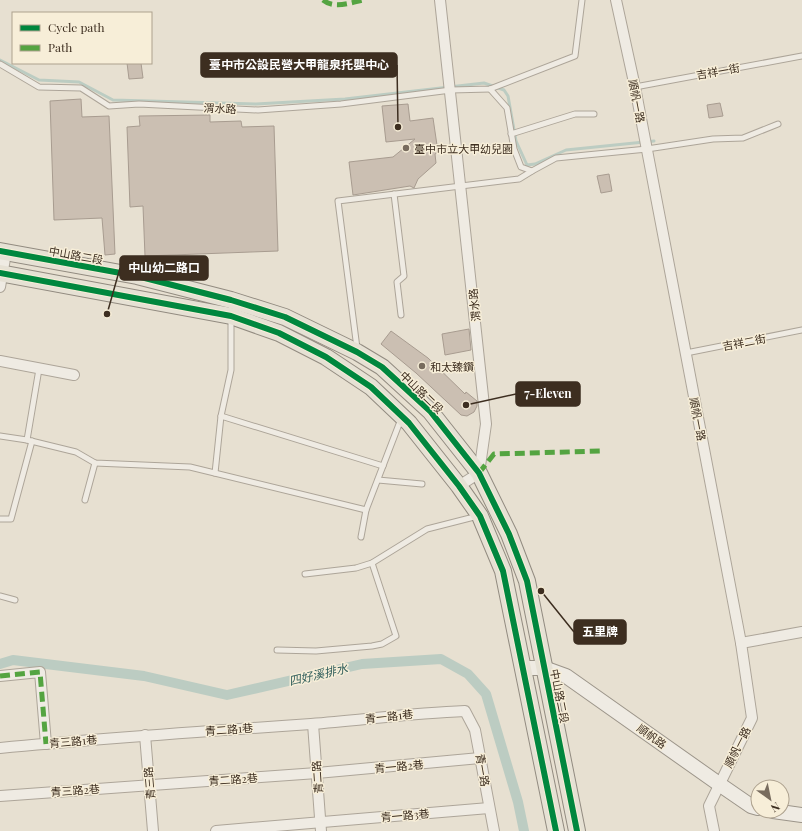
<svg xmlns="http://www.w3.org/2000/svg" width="802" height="831" font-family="'Playfair Display','Noto Sans TC',serif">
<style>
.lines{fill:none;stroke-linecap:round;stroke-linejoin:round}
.stream{stroke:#bcccc2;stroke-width:3}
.canal{stroke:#bcccc2;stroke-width:10}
.building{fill:#cbbfb2;stroke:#a89c90}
.lane-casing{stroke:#ada599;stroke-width:7}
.street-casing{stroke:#ada599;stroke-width:12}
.secondary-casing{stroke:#9c958a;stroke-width:16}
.primary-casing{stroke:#928b80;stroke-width:18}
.lane{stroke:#efebe3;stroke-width:5}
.street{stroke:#efebe3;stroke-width:10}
.secondary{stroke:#efebe3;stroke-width:14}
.primary{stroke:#e6e1d4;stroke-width:16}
.quiet{stroke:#54a441;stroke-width:5;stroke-dasharray:10 5;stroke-linecap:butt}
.cycleway-casing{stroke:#f7eed8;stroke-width:8}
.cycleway{stroke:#00873e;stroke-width:6}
.poi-dot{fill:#786c5e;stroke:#f7eed8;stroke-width:1.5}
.labels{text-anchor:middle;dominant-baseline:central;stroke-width:3;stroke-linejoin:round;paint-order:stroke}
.street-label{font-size:11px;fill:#3d2e20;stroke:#f7eed8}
.poi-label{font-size:11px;fill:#3d2e20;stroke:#f7eed8;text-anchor:start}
.water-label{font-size:12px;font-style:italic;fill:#2f5d5a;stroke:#f7eed8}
.leader{fill:none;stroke:#3d2e20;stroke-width:1.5}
.callout-dot{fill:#3d2e20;stroke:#f7eed8;stroke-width:1.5}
.callout{fill:#3d2e20;stroke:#3d2e20;stroke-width:1.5}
.callout-label{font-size:12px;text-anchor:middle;font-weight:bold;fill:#fff}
</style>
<rect width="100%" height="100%" fill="#e7e0d1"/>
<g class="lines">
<path class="stream" d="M0 60 39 80 79 82 113 100 256 104 345 99 484 83 504 90 508 96 516 141 527 165 535 164 566 150 654 141"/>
<path class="canal" d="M0 664 13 660 144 676 227 695 362 664 441 659 468 674 486 694 518 802 524 831"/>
</g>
<g class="building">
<path d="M127 63H141L143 78 129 79Z"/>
<path d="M81 99 82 117 109 116 115 254 105 255 102 218 54 220 50 101Z"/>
<path d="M720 103 723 116 709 118 707 105Z"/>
<path d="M408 104 410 121 433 118 438 152 435 154 436 163 418 179 414 188 410 186 353 195 349 162 393 157 415 139 386 142 382 106Z"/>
<path d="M210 115V122L241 121 242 127 274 126 278 251 145 256 143 206 130 207 127 127 140 126 139 116Z"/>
<path d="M609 174 612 191 601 193 597 176Z"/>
<path d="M469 329 471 350 445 355 442 334Z"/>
<path d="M391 331 428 358 465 394 466 392 477 401V406L474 412 467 416 461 415 416 373 381 344Z"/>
</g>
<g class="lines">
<defs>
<g id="lane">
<path d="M0 64 39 87 81 88 109 106 139 104 258 110 341 104 451 90 490 89 575 56 582 0"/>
<path d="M635 87 802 56"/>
<path d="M490 89 507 108 514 149 521 167 532 171 556 158 647 149 713 139 743 138 778 124"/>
<path d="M511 134 575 114H594"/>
<path d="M394 194 404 276 397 282 401 315"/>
<path d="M357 348 338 201 519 179 532 171"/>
<path d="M686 353 802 330"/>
<path d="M221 416 383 466"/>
<path d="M0 436 27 440 76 452 95 463 190 467 366 510 401 419"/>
<path d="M27 440 39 369"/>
<path d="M215 473 221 416 231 370V319"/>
<path d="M378 480 422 484"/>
<path d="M85 500 95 463"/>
<path d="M0 519H11L32 441"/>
<path d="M361 537 366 510"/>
<path d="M305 574 356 568 372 563 427 529 478 516"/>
<path d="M0 596 15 600"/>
<path d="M277 650 316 651 372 646 382 644 396 636 372 563"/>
</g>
<g id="street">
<path d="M440 0 486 424 479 473 459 486"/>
<path d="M616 0 635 87 741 643 752 718 709 806 714 831"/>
<path d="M0 287 6 253"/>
<path d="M0 361 74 375"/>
<path d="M741 643 802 632"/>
<path d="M0 676 40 672 46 744"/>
<path d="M313 724 321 831"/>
<path d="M145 735 153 831"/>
<path d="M0 748C104 738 207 731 311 724 362 720 413 713 465 711L475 730 494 831"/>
<path d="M0 796 317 773 480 758"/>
<path d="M216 831 489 808"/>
</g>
<g id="secondary">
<path d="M523 668H544L566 676 719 784 751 806 758 808"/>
<path d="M773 811 802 815"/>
</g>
<g id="primary">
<path d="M0 251 137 276 231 300 285 317 357 352 382 367 430 411 479 473 509 534 527 581 577 831"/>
<path d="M0 273 231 316 279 333 326 357 371 387 409 423 459 486 480 516 503 571 556 831"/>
</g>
</defs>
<use href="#lane" class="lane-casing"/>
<use href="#street" class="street-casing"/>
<use href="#secondary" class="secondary-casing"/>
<use href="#primary" class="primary-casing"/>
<use href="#lane" class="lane"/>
<use href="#street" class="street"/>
<use href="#secondary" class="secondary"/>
<use href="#primary" class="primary"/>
<g class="quiet">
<path d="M323 0C334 9 350 3 363 0"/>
<path d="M479 473 494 454 601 451"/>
<path d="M0 676 40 672 46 744"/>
</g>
<defs>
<g id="cycleway">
<path d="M0 251 137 276 231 300 285 317 357 352 382 367 430 411 479 473 509 534 527 581 577 831"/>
<path d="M0 273 231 316 279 333 326 357 371 387 409 423 459 486 480 516 503 571 556 831"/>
</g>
</defs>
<use href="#cycleway" class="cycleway-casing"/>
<use href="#cycleway" class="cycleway"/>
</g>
<g class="poi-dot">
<circle cx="406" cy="148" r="4"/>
<circle cx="422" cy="366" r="4"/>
</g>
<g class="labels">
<g class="street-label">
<text transform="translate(718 71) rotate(-10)">吉祥一街</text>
<text transform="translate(637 101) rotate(79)">順帆一路</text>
<text transform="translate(220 108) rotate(3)">渭水路</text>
<text transform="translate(76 255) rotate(10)">中山路二段</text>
<text transform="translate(474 305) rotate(-96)">渭水路</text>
<text transform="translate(744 342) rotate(-11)">吉祥二街</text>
<text transform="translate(422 392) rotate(44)">中山路二段</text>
<text transform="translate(698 419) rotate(79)">順帆一路</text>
<text transform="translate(560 696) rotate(79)">中山路二段</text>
<text transform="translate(389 716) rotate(-6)">青一路1巷</text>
<text transform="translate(229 729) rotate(-4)">青二路1巷</text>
<text transform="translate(652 736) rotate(36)">順帆路</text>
<text transform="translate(73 741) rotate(-5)">青三路1巷</text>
<text transform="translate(737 747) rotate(-63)">順帆一路</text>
<text transform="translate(399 766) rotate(-5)">青一路2巷</text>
<text transform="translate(483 770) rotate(80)">青一路</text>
<text transform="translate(317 777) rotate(-94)">青二路</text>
<text transform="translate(233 779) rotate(-4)">青二路2巷</text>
<text transform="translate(149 783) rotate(-95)">青三路</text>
<text transform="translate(75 790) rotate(-4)">青三路2巷</text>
<text transform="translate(405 815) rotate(-5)">青一路3巷</text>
</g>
<g class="poi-label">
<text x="414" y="148">臺中市立大甲幼兒園</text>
<text x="430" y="366">和太臻鑽</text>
</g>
<g class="water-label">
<text transform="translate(318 674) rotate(-13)">四好溪排水</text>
</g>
</g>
<path class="leader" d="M398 127L397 65M107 314L120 268M466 405L516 394M541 591L574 632"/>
<g class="callout-dot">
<circle cx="398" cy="127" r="4"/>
<circle cx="107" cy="314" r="4"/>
<circle cx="466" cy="405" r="4"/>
<circle cx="541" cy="591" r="4"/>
</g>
<g class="callout">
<rect x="201" y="53" width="196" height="24" rx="4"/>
<rect x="120" y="256" width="88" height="24" rx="4"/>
<rect x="516" y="382" width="64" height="24" rx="4"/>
<rect x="574" y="620" width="52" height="24" rx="4"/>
</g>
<g class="callout-label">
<text x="299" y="69">臺中市公設民營大甲龍泉托嬰中心</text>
<text x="164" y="272">中山幼二路口</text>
<text x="548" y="398">7-Eleven</text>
<text x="600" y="636">五里牌</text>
</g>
<rect x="12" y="12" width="140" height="52" fill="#f7eed8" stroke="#ada18e"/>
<rect x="20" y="25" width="20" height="6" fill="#00873e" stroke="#ada18e"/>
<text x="48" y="32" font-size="12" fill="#3d2e20">Cycle path</text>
<rect x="20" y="45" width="20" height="6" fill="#54a441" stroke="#ada18e"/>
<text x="48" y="52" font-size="12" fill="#3d2e20">Path</text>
<g transform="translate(770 799) rotate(147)"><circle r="19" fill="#f7eed8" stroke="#ada18e"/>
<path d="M0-3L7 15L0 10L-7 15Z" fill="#786c5e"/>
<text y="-6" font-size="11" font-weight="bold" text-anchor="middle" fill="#3d2e20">N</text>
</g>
</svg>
